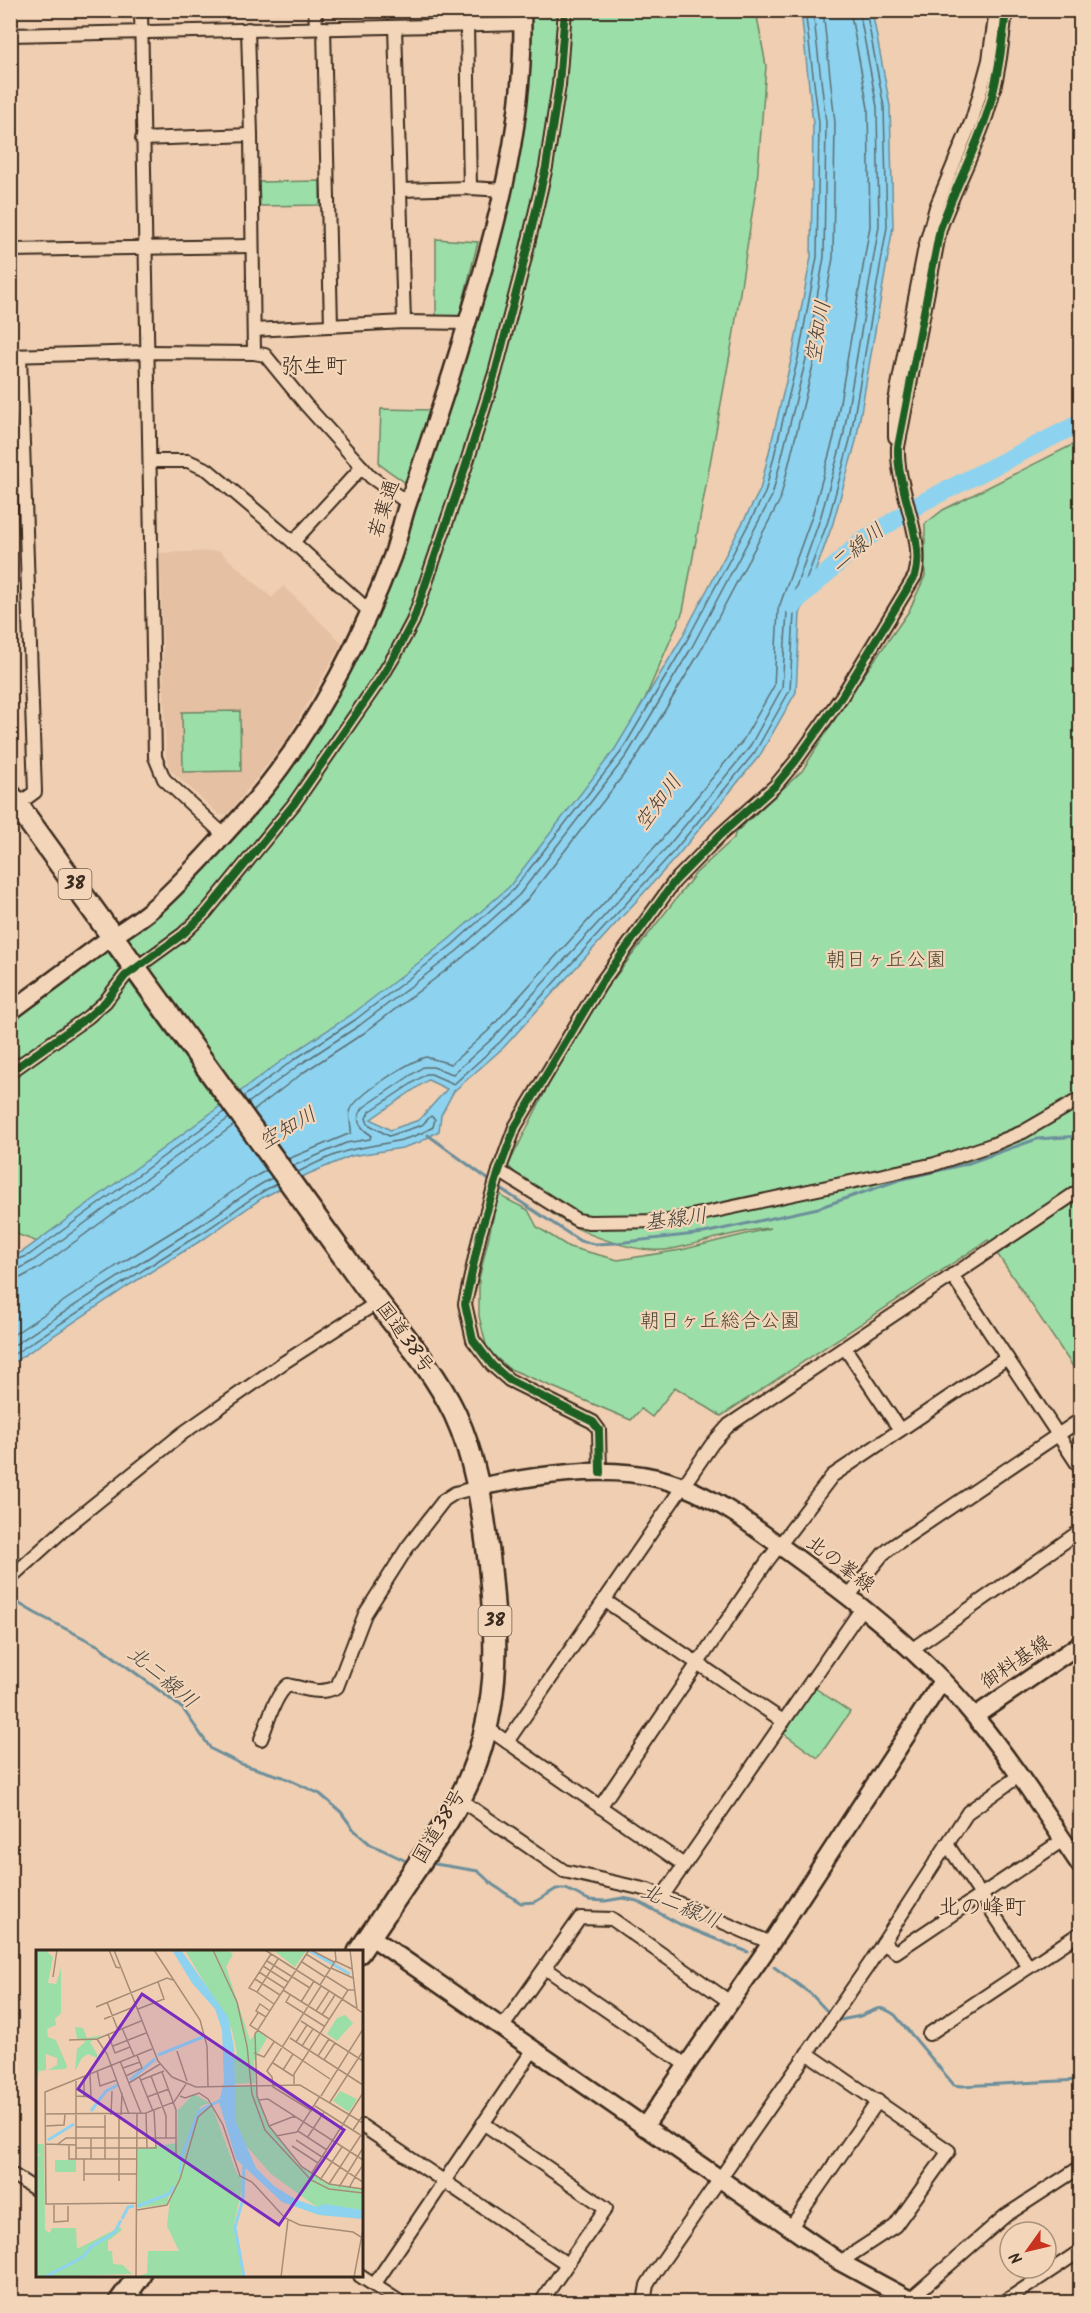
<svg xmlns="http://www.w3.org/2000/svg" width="1091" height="2313" font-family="Kalam,'Klee One',sans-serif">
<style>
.built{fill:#e5c0a3}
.green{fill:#9cdea8;stroke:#6c8463;stroke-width:1.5}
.water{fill:#8dd3ef;stroke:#6c8f9b;stroke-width:1.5;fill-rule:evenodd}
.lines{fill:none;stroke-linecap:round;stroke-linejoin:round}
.shore{stroke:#5c6e72;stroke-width:1.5}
.stream{stroke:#6c8f9b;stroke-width:3}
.river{stroke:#8dd3ef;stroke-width:18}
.street-casing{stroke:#3b2a1e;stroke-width:16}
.secondary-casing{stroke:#3b2a1e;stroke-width:21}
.highway-casing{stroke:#3b2a1e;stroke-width:26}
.street{stroke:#f3d6b9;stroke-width:12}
.secondary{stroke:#f3d6b9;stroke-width:16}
.highway{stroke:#f3d6b9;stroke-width:21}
.cycleway-casing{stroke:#f3d6b9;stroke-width:11}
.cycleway{stroke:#1b5e20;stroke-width:8}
.labels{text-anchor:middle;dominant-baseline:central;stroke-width:4.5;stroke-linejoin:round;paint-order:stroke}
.shield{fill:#f3d6b9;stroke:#725e4c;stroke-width:1.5}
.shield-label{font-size:18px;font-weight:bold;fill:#3b2a1e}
.street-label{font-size:20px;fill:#3b2a1e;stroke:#f3d6b9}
.park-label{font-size:20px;fill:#4a4533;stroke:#f3d6b9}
.water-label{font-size:21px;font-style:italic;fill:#47433d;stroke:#f3d6b9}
.quarter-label{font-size:22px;fill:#3b2a1e;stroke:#f3d6b9}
.inset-river{fill:none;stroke:#8dd3ef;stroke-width:3}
.inset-road{fill:none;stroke:#a78c76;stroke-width:1.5}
.view{fill:#7b2cbf;fill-opacity:0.15;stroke:#7b2cbf;stroke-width:3}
.inset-edge{fill:none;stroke:#3b2a1e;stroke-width:3}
</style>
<rect width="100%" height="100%" fill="#efceb1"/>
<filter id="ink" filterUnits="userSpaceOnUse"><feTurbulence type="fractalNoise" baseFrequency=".0167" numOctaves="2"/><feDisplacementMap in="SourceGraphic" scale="12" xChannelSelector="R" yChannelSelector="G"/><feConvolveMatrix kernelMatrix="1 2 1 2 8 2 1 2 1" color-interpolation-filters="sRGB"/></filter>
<g filter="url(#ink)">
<path class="built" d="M219 551 272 598 283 586 342 643 286 741 228 814 220 815 170 770 166 754 160 553Z"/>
<g class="green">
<path d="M522 11H756L766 66 757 182 733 338 683 611 621 754 484 923 242 1104 120 932 269 783 369 611 504 190Z"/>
<path d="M320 181V205L260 206 259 182Z"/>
<path d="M436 239 478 242 459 317H436Z"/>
<path d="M381 409 430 410 406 483 379 464Z"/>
<path d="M1080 441V1377L988 1240 721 1416 675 1387 652 1417 641 1409 631 1420 508 1368 487 1349 479 1316V1279L499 1192 504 1198 528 1210 537 1227 569 1247 618 1260 681 1250 771 1228C743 1229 701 1243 672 1249 636 1256 571 1231 544 1207 531 1194 522 1177 508 1166L559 1064 605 990 696 873 734 838 735 833 802 771 854 689 909 611 925 576V524L943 510Z"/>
<path d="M240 711 241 771 183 772 182 712Z"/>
<path d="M102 944 227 1116 43 1244 11 1232V1012Z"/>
<path d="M815 1688 850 1712 818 1758 783 1733Z"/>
</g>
<path class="water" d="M799 11H872L890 106 893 227 856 441 833 523 800 614 796 692 760 755 678 855 504 1047 454 1091 441 1115 439 1131 420 1142 402 1148 351 1156 308 1174 262 1198 205 1238 131 1284 11 1364V1258L25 1250 291 1054 351 1015 448 940 509 887 615 749 680 641 760 490 793 352 811 257 813 124 802 20ZM428 1080 447 1089 419 1120 390 1130 371 1119Z"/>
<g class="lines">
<g class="shore">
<path d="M243 1097 295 1059 355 1020 452 945 513 890 621 752 685 644 765 493 799 354 817 257 819 123 805 10"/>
<path d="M248 1103 299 1065 360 1025 457 951 519 895 627 755 692 647 772 496 807 355 824 257 826 123 813 10"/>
<path d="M253 1111 304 1072 364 1033 462 958 526 901 635 760 700 652 780 500 815 357 833 258 835 123 823 10"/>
<path d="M288 1159 351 1133C352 1126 348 1119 350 1111 356 1095 410 1061 426 1057L451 1064 488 1031 661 840 742 742 774 686 778 610 812 516 834 437 870 226 868 108 850 10"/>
<path d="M293 1166 346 1143 370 1139 371 1135C360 1128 353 1119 364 1107L423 1067H433L453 1074 494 1037 668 846 749 748 782 688 787 612 820 519 843 438 879 226 877 107 859 10"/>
<path d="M298 1172C314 1164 333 1154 351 1150 380 1143 407 1143 433 1127L435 1119 431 1116 422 1125 389 1136 368 1124 366 1118 369 1112 426 1074H431L454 1084 500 1042 674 851 755 752 790 690 794 613 828 521 850 440 887 227 884 107 866 10"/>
<path d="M10 1263 29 1255 224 1112"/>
<path d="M10 1271 17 1270 33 1261 229 1118"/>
<path d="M10 1280 20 1278 39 1268 234 1125"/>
<path d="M10 1337 118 1265 193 1219 249 1180 267 1170"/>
<path d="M10 1348C72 1307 133 1267 196 1228 222 1212 245 1192 272 1178"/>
<path d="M10 1357C73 1315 136 1274 200 1234 226 1218 249 1198 276 1184"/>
</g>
<g class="stream">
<path d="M428 1135 493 1183"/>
<path d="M498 1187 580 1241 595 1244 617 1243 704 1233 818 1208 899 1180 966 1164 1037 1139 1080 1136"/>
<path d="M13 1600 35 1613 99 1646 164 1694 183 1709 211 1749 241 1764 283 1777 320 1794 341 1812 354 1830 370 1844 404 1860"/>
<path d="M435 1864 478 1871 493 1885 521 1903 535 1902 556 1889H566L589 1900 605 1901 623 1898 637 1901 683 1926 748 1952"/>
<path d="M774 1967 811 1994 827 2011"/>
<path d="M841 2020C847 2018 854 2018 860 2016 877 2010 878 2003 895 2015L954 2085 961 2086 1080 2080"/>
</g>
<path class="river" d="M792 605 862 541 923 502 1080 423"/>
<defs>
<g id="street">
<path d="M141 10 155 757 164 779 224 835"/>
<path d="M315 10 316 27"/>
<path d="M467 25 470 188"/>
<path d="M395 27 404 322"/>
<path d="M324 28 331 326"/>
<path d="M248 29 251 135 254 353"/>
<path d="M10 35 523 24"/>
<path d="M142 139 251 135"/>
<path d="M400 190 470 188 504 190"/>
<path d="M10 250 251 246"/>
<path d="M254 330 404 322 467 323"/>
<path d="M10 356 146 352 254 353 265 355 306 405 371 477 408 503"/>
<path d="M895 437V401L925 247 936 207 972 120 980 93 989 60 996 10"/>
<path d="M150 461H188L208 470 293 542 369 611"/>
<path d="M293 542 362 467"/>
<path d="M13 808 35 792 20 356"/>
<path d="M10 1072 88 1017 105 1002 125 976 183 934 206 912 294 804 381 678 396 653 413 621 465 468 495 373 522 270 546 167 559 85 565 10"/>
<path d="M499 1171 577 1220 589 1222 668 1221 935 1164 994 1144 1023 1132 1080 1099"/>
<path d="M952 1275 1080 1468"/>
<path d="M845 1348 900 1430"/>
<path d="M600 1473 599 1430 593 1422 509 1380 492 1365 473 1340 465 1304 480 1234 499 1171 515 1127 601 983 674 882 720 835 775 786 795 762 842 696 915 576C926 540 896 489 898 447L940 229C954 190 974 153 987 114 998 80 1002 46 1006 10"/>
<path d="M10 1578 70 1524 183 1433 283 1363 378 1302"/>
<path d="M848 1597 883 1554 893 1546 1080 1420"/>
<path d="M604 1600 783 1721"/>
<path d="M911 1650 1080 1531"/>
<path d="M487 1728 684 1865"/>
<path d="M261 1739C268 1723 274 1696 288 1685 306 1689 320 1695 337 1687L365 1614 407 1548 444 1500 455 1493 478 1487"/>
<path d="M507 1742 712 1444 729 1425 1080 1190"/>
<path d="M459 1799 564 1871 648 1890 771 1943"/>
<path d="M600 1807 766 1563 832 1476 1007 1358"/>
<path d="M947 1844 1029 1967"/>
<path d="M662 1897 862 1608"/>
<path d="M883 1943 896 1952 1063 1840"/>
<path d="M545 1968 686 2065"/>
<path d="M502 2028 580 1918 612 1919 730 2002"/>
<path d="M929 2034 1080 1933"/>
<path d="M807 2053 949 2151 895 2226 840 2262"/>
<path d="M483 2123 606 2208 541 2302"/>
<path d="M362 2126 567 2264"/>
<path d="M10 2173 38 2191"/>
<path d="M791 2227 878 2101"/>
<path d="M360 2276 400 2302"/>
<path d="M374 2285 533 2050"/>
<path d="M127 2292 142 2302"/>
<path d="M909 2300 1005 2216 1079 2168 1080 2170"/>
<path d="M644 2302 647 2285 655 2272 868 1966 968 1812 1020 1775"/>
<path d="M1004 2302 1080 2251"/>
</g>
<g id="secondary">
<path d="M10 1012C40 990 70 967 100 945 116 934 133 924 148 912 168 896 185 877 203 858 225 834 248 810 269 783 321 716 362 636 392 557 399 538 402 519 409 500 424 458 438 415 452 372 488 255 527 135 522 10"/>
<path d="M478 1487C533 1476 602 1464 657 1478 686 1485 712 1499 737 1515 821 1575 909 1636 975 1717 1014 1764 1046 1815 1080 1865"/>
<path d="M975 1716 1080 1644"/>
<path d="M370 1936 840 2262 914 2302"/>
<path d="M644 2127 771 1943 942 1681"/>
</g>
<g id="highway">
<path d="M10 795 366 1287C397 1328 433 1368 455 1414 475 1457 482 1504 488 1551 497 1630 502 1699 471 1775 458 1807 438 1836 418 1865 398 1894 379 1923 359 1952"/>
<path d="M120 2302 139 2276"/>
</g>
</defs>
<use href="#street" class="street-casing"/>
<use href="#secondary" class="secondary-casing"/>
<use href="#highway" class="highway-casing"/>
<use href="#street" class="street"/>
<use href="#secondary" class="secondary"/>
<use href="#highway" class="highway"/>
<defs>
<g id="cycleway">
<path d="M10 1072 88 1017 105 1002 125 976 183 934 206 912 294 804 381 678 396 653 413 621 465 468 495 373 522 270 546 167 559 85 565 10"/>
<path d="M600 1473 599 1430 593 1422 509 1380 492 1365 473 1340 465 1304 480 1234 499 1171 515 1127 601 983 674 882 720 835 775 786 795 762 842 696 915 576C926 540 896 489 898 447L940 229C954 190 974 153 987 114 998 80 1002 46 1006 10"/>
</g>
</defs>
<use href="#cycleway" class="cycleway-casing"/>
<use href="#cycleway" class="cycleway"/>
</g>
</g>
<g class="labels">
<g class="shield">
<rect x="58.5" y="869" width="33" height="30" rx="4.5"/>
<rect x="478.5" y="1606" width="33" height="30" rx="4.5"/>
</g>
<g class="shield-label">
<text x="75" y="884">38</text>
<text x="495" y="1621">38</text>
</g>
<g class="street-label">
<text transform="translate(385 509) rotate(-72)">若葉通</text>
<text transform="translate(404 1338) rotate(54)">国道38号</text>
<text transform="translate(840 1565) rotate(37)">北の峯線</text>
<text transform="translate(1016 1663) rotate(-34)">御料基線</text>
<text transform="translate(440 1827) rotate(-59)">国道38号</text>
</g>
<g class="park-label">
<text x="886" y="961">朝日ヶ丘公園</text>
<text x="720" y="1322">朝日ヶ丘総合公園</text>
</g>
<g class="water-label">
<text transform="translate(819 332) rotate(-80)">空知川</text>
<text transform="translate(858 548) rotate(-39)">二線川</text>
<text transform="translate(659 803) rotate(-53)">空知川</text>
<text transform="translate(288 1129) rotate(-30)">空知川</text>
<text transform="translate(676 1220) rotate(-7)">基線川</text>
<text transform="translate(162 1678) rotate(40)">北二線川</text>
<text transform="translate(680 1907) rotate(23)">北二線川</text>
</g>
<g class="quarter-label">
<text x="314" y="367">弥生町</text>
<text x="982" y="1908">北の峰町</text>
</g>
</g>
<g transform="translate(36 1950)">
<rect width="327" height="327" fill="#efceb1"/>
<path d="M0 0H9L17 7 12 33 20 34 25 18V63L19 69 20 75 11 79 12 87 20 90 31 116 30 119 12 120 21 115V108L10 104V120L3 121 0 136ZM149 0H191L197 4 190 17 214 90 222 81 231 88 218 111 219 133 197 134V111L201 103 196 80ZM237 0H270V1L259 17ZM309 65 317 73 301 91 291 84 301 68ZM39 77 47 78 51 88 66 85 54 92 61 104V108L52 104 46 108 39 121 41 99 50 91 41 89ZM197 136H219L229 169 261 213 293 234 327 239V260L282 258 235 224 205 190 199 168ZM304 141 321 149 313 162 297 151ZM158 144 174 153 165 156 160 163 176 156 201 224 208 230 198 274 207 327H101L111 323 112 301H143L131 276 135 239 131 254 102 258V199L141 193 142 160ZM0 194H8L9 280 14 283 16 278H40L41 299 84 277 86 280 72 291V301H76L77 314 87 315 96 324 0 327V206L6 204H0ZM19 210H40V222H19Z" fill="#9cdea8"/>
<path d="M136 0H145L192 67 198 98 200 172 220 218 238 236 259 249 281 257 288 254 327 260V269L283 265 246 252 200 209 183 152 188 132 186 80 179 59 156 33Z" fill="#8dd3ef"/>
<path class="inset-river" d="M274 1 314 24M122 105 167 87M94 130 119 109M55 161 70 141 82 135M12 190 38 174M208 213 207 249 199 277 208 327M144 223 145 208 163 161 185 150M102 256 133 244 138 236M86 269 92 257 98 256M9 327 47 307 55 297 79 282 85 270"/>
<path class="inset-road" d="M73 0 80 17 84 18M78 0 122 111 136 127 160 137 264 135 327 173M118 0 164 70 171 96 172 136M177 0 201 52 211 96 216 144 229 180 275 230 293 239 327 243M229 0 320 58M273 0 219 84 221 146 233 176 266 217 293 234 327 239M275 0 298 12M314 0 321 59 327 63M270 4 294 19M231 11 274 38M299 11 316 19M266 12 289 27M227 16 252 32M295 18 317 28M223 22 248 38M290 26 312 40H318M17 27 21 0M219 29 244 45M284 35 300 10 299 0M247 40 293 69M221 42 213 38 235 4M254 45 250 52 288 76M71 52 82 80M265 52 278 31M238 54 221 42 242 9M60 57 131 28 137 30M102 59 128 49 122 32M280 61 293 41M222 63 214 75 294 129M286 65 299 45M230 67 220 61 224 54 234 61M68 69 100 56M265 71 327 111M86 78 98 106M72 84 79 103 94 97M254 88 327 135M61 89 71 104 93 164M33 90 61 89 105 71M260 92 271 75M77 96 110 83M266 96 277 79M141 101 151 131M218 103 228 107 238 92M282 106 293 89M288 110 299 93M84 111 105 163M237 113 257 126M87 118 104 112M61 120 64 136 81 130M247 120 257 104M126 122 140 160V205L148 212M90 126 106 118 101 105M103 126 117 161M115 126 130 166V188M48 127V147M105 130 128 121M93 133 124 114M258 134V124L312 40M40 146 55 147 54 124M144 146 149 148 163 143 172 149 187 175 204 226 216 232 249 268 264 275 317 282 325 287M285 146 327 79M111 147 133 139M222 150 232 149 327 210M294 152 327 101M279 156 326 186M276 161 237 137 236 127 231 121 285 36M110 163 111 198M9 164 110 163 138 152 150 134M75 165 76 141M83 165V188M85 165 86 143M9 176 28 175 29 164M233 176 259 166M40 177V131M317 180 327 165M262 181 291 200M240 186 261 182 284 146M271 188 288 162M260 190 286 207M9 194 40 195M22 194 30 188H140M33 195V209H101M256 196 282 213M40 198H120L118 160M287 206 319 227 327 215M40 209V177H69M48 209V231M55 209V188M69 209V165M48 224H101M275 224 327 143M284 230 306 197M83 231V188M293 234 325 185M303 237 327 198M313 238 319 227 327 232M101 253 10 254 9 142 116 99M18 255V272L32 271V256M101 260 131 255 144 229 162 167 176 155M100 327 101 164M245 327 252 270M318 327 327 279"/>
<path class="view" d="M106 44 308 180 243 275 42 139Z"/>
<rect width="327" height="327" class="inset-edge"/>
</g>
<rect width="1091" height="2313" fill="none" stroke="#f3d6b9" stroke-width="36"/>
<rect x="18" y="18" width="1055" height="2277" fill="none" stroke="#3b2a1e" stroke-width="2" filter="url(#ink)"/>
<g transform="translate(1028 2250) rotate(236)"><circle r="28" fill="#f3d6b9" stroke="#a9917b" stroke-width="1.5"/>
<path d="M0-4.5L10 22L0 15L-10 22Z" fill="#c8321e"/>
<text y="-9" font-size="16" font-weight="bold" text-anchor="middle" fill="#3b2a1e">N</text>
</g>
</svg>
